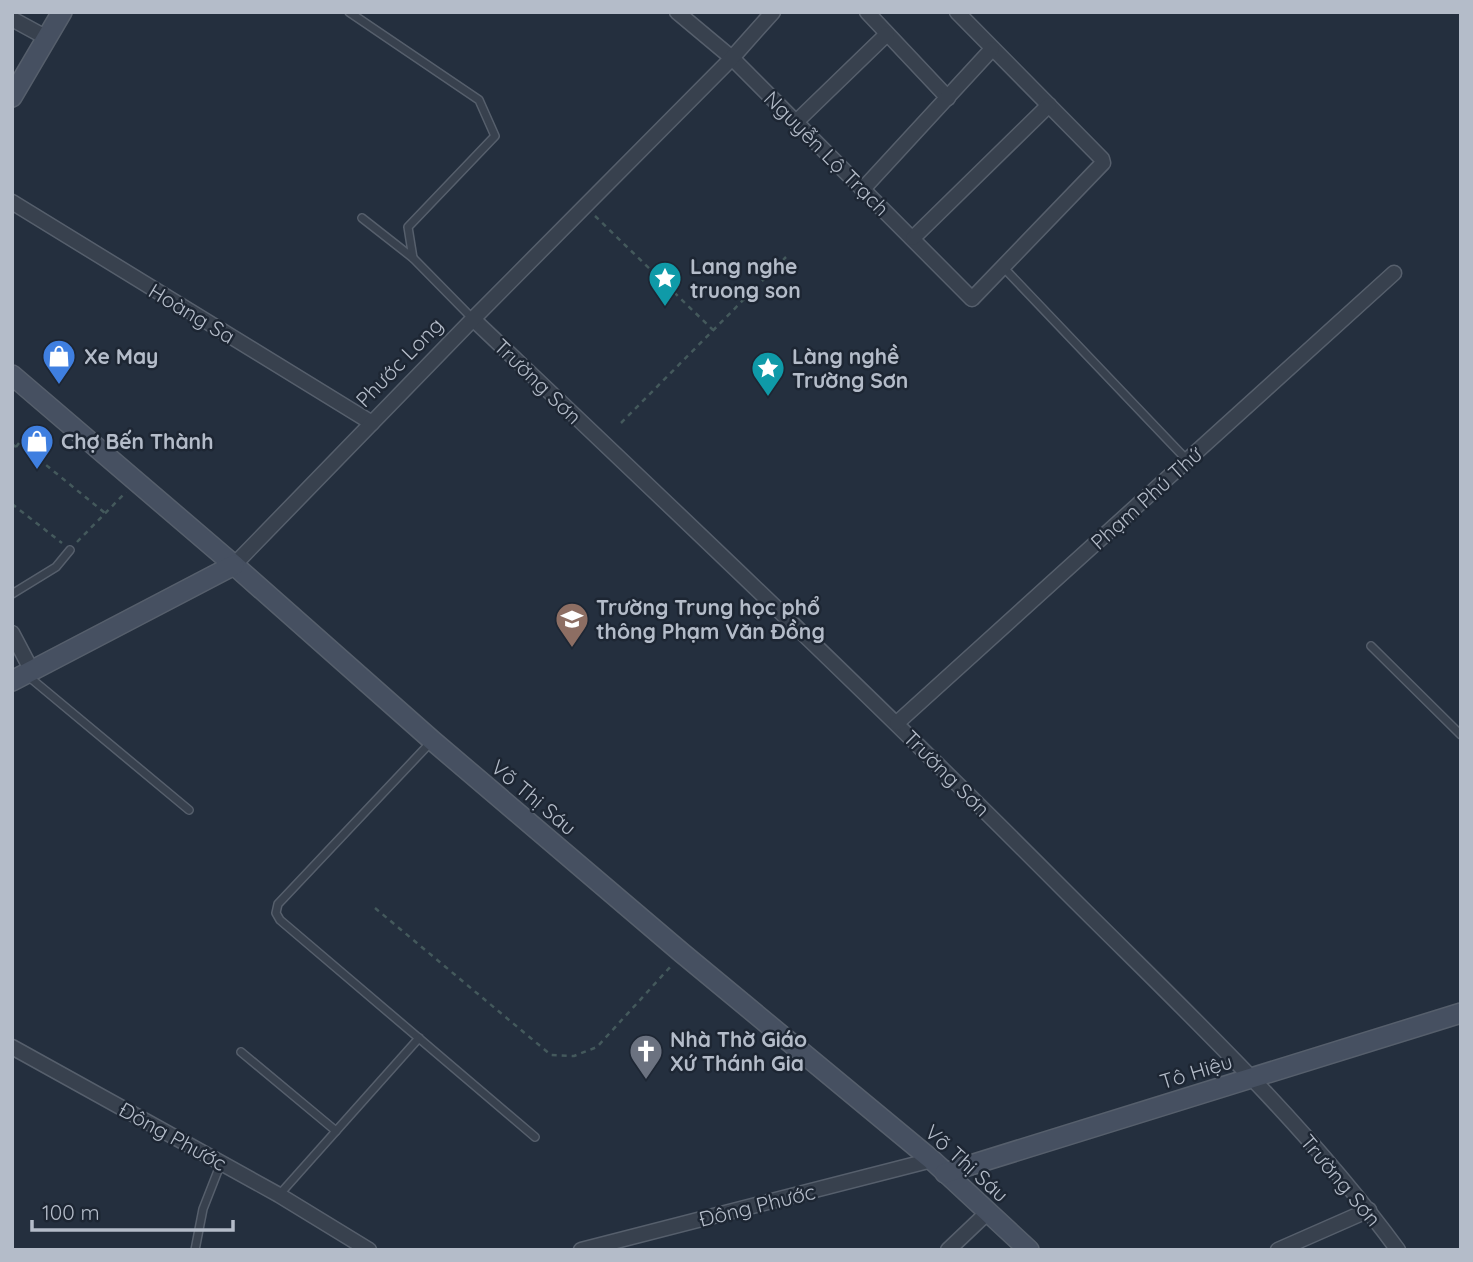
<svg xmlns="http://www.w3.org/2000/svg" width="1473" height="1262" font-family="Quicksand,sans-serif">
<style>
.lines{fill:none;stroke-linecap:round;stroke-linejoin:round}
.lane-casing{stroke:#565f6c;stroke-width:10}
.street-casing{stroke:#565f6c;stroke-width:17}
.secondary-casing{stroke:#565f6c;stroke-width:22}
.path{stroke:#44595c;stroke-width:2.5;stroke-dasharray:5 5;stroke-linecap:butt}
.lane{stroke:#38414e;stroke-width:7}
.street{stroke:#38414e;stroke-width:14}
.secondary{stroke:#465061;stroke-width:19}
.labels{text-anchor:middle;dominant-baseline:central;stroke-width:5;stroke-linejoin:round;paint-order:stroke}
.street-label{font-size:21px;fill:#b4bcc9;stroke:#1d2633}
.poi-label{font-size:21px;font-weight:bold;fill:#b4bcc9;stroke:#1d2633;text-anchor:start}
</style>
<rect width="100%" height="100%" fill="#242f3e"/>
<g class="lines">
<defs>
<g id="lane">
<path d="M349 12 479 100 495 136 408 227 413 258"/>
<path d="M362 218 413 258 473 319"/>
<path d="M1003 267 1187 460"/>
<path d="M12 594 56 567 70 550"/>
<path d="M1371 646 1461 735"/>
<path d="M28 676 189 810"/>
<path d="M432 741 278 904 276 913 280 920 535 1137"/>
<path d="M241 1052 336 1131"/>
<path d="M279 1195 419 1038"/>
<path d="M195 1250 203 1209 221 1163"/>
</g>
<g id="street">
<path d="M677 12 732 58 972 299 1103 163 1102 159 957 12"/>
<path d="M867 12 948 98"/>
<path d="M12 19 47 38"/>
<path d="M796 122 887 34"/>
<path d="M863 189 992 49"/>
<path d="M12 202 372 423"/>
<path d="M913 238 1049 105"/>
<path d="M473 319C672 508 872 697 1066 892 1181 1007 1302 1119 1398 1250"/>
<path d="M234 565 473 319 732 58 773 12"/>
<path d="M12 633 32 671"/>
<path d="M897 723 1394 273"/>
<path d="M12 1047 279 1195 369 1250"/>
<path d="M581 1250 932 1160"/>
<path d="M948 1250 988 1212"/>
<path d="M1278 1250 1369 1210"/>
</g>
<g id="secondary">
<path d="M12 97 62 12"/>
<path d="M12 375 234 565 433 741 682 953 932 1160 1029 1250"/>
<path d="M12 681 234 565"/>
<path d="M945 1173 1461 1013"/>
</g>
</defs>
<use href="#lane" class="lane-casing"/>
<use href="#street" class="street-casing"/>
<use href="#secondary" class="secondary-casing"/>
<g class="path">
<path d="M595 216 713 330"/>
<path d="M621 423 786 257"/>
<path d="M12 444 16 447 12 452"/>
<path d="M16 447 19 443 105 513"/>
<path d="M12 504 62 543"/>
<path d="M77 542 126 492"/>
<path d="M375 908 551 1055 574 1056 597 1047 672 965"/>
</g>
<use href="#lane" class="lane"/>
<use href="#street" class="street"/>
<use href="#secondary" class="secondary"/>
</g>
<defs>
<symbol id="sight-pin" viewBox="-11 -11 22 30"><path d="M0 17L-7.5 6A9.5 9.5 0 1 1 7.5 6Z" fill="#0f9aa8" stroke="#1d2633"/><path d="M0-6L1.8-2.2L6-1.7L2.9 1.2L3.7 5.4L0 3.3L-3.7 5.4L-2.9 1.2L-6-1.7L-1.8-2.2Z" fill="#fff"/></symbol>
<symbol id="shop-pin" viewBox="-11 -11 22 30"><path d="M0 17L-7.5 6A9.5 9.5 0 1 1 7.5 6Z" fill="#3f7fe0" stroke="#1d2633"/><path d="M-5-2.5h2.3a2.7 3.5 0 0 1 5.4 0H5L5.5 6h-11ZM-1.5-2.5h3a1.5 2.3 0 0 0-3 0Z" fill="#fff"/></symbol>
<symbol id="school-pin" viewBox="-11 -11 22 30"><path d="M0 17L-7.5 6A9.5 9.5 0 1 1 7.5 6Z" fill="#8d6e63" stroke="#1d2633"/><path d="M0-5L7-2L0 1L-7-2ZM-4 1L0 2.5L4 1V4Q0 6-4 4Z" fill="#fff"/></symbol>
<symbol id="church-pin" viewBox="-11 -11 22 30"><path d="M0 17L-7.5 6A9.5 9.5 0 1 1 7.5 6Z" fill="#6b7280" stroke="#1d2633"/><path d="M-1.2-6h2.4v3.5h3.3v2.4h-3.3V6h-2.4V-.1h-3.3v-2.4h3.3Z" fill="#fff"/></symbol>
</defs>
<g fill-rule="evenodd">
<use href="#sight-pin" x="646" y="259" width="38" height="52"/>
<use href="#shop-pin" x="40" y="337" width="38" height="52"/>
<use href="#sight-pin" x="749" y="349" width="38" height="52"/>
<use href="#shop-pin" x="18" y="422" width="38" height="52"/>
<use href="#school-pin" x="553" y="600" width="38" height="52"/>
<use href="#church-pin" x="627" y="1032" width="38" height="52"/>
</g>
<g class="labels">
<g class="street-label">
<text transform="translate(827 153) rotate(45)">Nguyễn Lộ Trạch</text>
<text transform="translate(192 313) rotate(31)">Hoàng Sa</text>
<text transform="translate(399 362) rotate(-46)">Phước Long</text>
<text transform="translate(538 381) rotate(44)">Trường Sơn</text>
<text transform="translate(1146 498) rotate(-42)">Phạm Phú Thứ</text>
<text transform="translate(947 773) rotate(45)">Trường Sơn</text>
<text transform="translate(534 797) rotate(40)">Võ Thị Sáu</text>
<text transform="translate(1196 1071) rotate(-17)">Tô Hiệu</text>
<text transform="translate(173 1136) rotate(29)">Đông Phước</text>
<text transform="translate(967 1163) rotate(42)">Võ Thị Sáu</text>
<text transform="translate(1341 1180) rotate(50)">Trường Sơn</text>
<text transform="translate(757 1205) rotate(-14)">Đông Phước</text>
</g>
<g class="poi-label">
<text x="690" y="266">Lang nghe<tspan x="690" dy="24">truong son</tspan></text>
<text x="84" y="356">Xe May</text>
<text x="792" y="356">Làng nghề<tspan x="792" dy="24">Trường Sơn</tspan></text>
<text x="61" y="441">Chợ Bến Thành</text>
<text x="596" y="607">Trường Trung học phổ<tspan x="596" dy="24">thông Phạm Văn Đồng</tspan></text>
<text x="670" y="1039">Nhà Thờ Giáo<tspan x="670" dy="24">Xứ Thánh Gia</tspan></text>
</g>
</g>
<rect width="1473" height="1262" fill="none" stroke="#b4bcc9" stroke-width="28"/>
<path d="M32 1220v10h201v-10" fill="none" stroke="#b4bcc9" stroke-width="3.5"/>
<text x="42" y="1220" font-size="21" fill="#b4bcc9" stroke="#1d2633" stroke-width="5" paint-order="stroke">100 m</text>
</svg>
